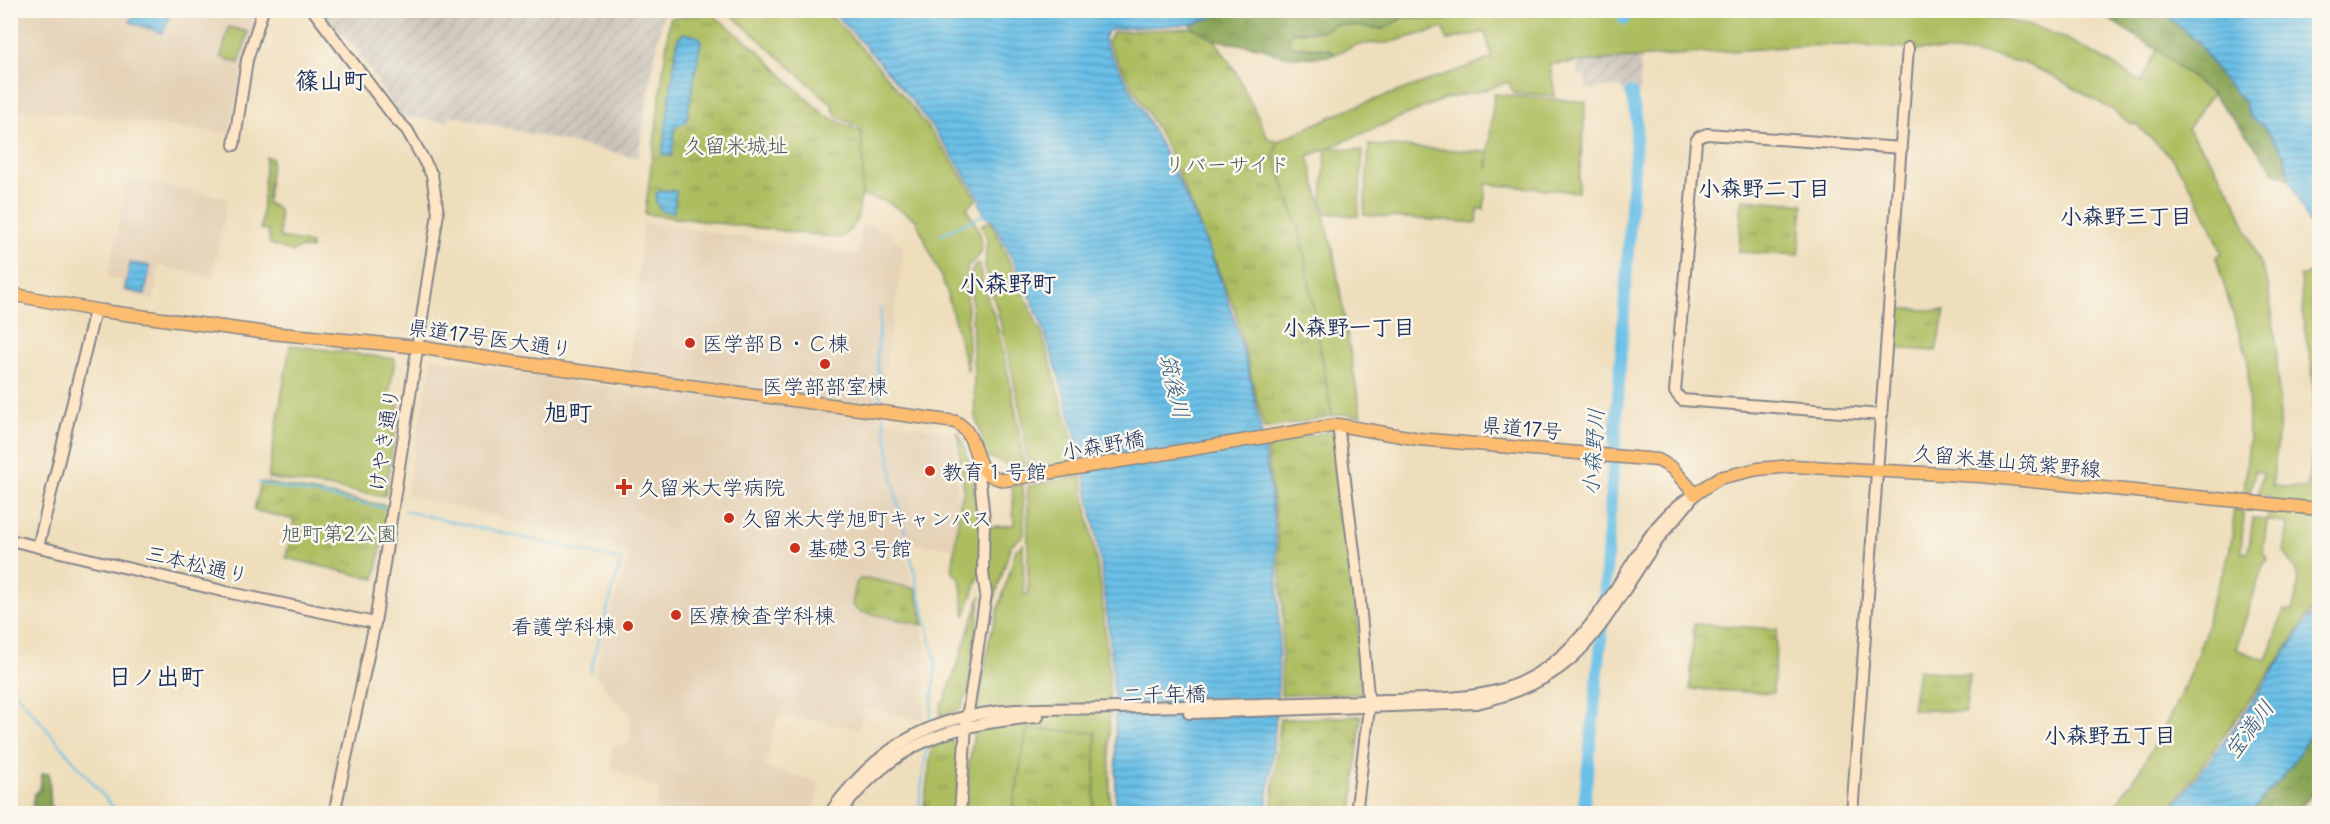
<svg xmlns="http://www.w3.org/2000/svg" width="2330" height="824" font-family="Delius,'Klee One',sans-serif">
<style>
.built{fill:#e4d1b6}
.industrial{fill:url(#industrial-furrows)}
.grass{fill:#adbe61;stroke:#647660;stroke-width:1.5;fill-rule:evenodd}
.forest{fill:url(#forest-crowns);stroke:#526a5a;stroke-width:1.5}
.park{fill:url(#park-tufts);stroke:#647660;stroke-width:1.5}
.water{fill:url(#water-rules);stroke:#4278a2;stroke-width:1.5}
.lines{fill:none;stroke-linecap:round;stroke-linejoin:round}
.stream{stroke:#6ac0e7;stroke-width:2}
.river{stroke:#6ac0e7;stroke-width:12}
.secondary-casing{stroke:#85868d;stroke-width:14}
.primary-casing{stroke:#85868d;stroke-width:15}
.secondary{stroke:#fee5c5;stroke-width:10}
.primary{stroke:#fcbd6f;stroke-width:12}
.poi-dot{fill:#c8321e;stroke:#fbf7ec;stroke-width:2}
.labels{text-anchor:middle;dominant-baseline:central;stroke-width:5;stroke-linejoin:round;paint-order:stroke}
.park-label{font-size:21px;fill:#475a5f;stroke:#fbf7ec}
.street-label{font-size:21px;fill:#1b2f5e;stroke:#fbf7ec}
.poi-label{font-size:21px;fill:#1b2f5e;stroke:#fbf7ec;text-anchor:start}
.neighbourhood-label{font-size:22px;font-weight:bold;fill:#1b2f5e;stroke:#fbf7ec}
.water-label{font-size:22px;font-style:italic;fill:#335a87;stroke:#fbf7ec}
.quarter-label{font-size:24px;font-weight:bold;fill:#1b2f5e;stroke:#fbf7ec}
</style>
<defs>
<pattern id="industrial-furrows" width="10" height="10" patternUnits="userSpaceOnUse" patternTransform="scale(1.5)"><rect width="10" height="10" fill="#cbc3b8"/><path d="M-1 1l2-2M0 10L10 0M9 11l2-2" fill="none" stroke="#aea8a1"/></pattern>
<pattern id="forest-crowns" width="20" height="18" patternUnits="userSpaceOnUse" patternTransform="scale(1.5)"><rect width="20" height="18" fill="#8aa557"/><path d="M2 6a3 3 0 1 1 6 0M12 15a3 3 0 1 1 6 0" fill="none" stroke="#70874b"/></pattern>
<pattern id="park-tufts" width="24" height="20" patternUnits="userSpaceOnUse" patternTransform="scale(1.5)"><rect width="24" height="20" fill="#adbe61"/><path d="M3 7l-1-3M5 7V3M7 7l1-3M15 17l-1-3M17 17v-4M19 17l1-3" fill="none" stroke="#8c9b53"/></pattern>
<pattern id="water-rules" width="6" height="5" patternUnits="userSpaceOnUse" patternTransform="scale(1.5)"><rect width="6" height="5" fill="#6ac0e7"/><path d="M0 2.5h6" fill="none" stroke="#569cbe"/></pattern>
</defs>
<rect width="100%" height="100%" fill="#fbf7ec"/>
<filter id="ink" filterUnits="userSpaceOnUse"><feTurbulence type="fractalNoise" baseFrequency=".0167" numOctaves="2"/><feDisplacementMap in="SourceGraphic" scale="12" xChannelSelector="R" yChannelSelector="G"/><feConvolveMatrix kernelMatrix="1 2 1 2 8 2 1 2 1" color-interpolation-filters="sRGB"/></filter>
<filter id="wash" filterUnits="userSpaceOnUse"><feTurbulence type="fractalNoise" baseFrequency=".008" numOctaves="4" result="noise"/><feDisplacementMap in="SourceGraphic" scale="24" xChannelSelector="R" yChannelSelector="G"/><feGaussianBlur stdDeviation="1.35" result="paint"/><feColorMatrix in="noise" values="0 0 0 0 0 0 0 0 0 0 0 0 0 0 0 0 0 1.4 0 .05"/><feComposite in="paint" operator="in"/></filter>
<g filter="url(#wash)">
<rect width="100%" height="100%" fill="#efdebc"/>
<g class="built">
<path d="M11 11H259L229 133 11 108Z"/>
<path d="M129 178 228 198 212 278 159 266 154 300 121 292 122 281 107 277Z"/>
<path d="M643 222 859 255 861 224 889 232 904 248 877 420 955 433 960 549 903 542 926 649 923 719 865 709 858 729 778 714 765 768 821 782 811 813H654L659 789 610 768 613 746 630 743V715L594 675 629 551 406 494 433 358 628 390Z"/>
</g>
<g class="industrial">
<path d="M319 11H664L651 76 638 158 450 115 448 122 399 116 356 48Z"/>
<path d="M1640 59V95H1627L1620 87 1587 89 1585 77 1577 74 1578 61Z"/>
</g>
<g class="grass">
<path d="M1464 10H1646V16L1755 10H1947C1977 16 2008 19 2038 28 2076 40 2108 62 2141 82L2157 50 2212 94 2187 129 2210 159 2235 200 2268 285 2276 342 2280 420 2272 486 2307 488 2313 449 2314 397 2312 366 2304 328 2300 276 2318 270 2319 276 2320 589 2314 606 2279 660 2167 813H2109C2150 760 2183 697 2205 633 2208 625 2207 615 2210 606 2218 584 2229 561 2232 537 2234 528 2233 518 2233 510L2242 511 2244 515 2241 551 2248 552 2253 519 2267 520 2270 496 2258 495 2263 473 2255 471 2251 490 2244 494 2249 439 2248 359 2229 302 2216 257 2222 253C2208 217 2192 184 2168 154 2158 142 2145 137 2137 124L2132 125 2113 110 2049 74 2024 63 1986 54 1845 45 1800 46 1550 64 1555 96 1514 93 1508 82 1481 91 1444 99 1330 147 1363 151 1358 216 1326 213 1322 199 1326 149 1308 156 1333 249 1361 416 1344 414 1332 416 1301 236 1274 156 1278 141 1346 110 1492 58 1485 32 1447 40 1444 28 1388 43 1359 44 1335 54 1328 49 1289 46V37L1293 32 1323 31 1336 24 1383 29 1404 17 1446 20ZM2267 520 2288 524 2284 552C2303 578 2300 580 2292 611L2284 610 2266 660 2236 649 2263 565 2268 559 2263 553Z"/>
<path d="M727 11H826C884 69 934 129 977 199L967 208C973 220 988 242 979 256 976 260 970 263 967 266L968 372 946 289 916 220 888 202 862 196 859 127 836 116 831 103Z"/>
<path d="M229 27 248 32 239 63 221 57Z"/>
<path d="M1494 94 1586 102 1578 192 1486 184 1484 209H1478L1477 223 1364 215 1369 145 1488 152 1487 169Z"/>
<path d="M266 157 272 158 267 203 279 209 280 237 311 244V249L299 248 293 252 270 244 268 230 261 229Z"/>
<path d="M991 221 1043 337 1078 461 1028 470 1022 419 1013 376 1000 320 985 269 987 239 981 225Z"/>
<path d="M980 264C980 285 992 306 997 326 1009 374 1019 421 1024 470L985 456 980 430 975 417 971 274 974 266Z"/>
<path d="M290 345 395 359 388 403 399 405 385 496 268 478Z"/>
<path d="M957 431 963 442 973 476 974 490 980 498 981 570 965 616 960 579 952 572 960 504 964 489Z"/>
<path d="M1081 476 1101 588 1109 673 1110 813 961 814 989 641 1016 550 1023 544 1024 595H1028V486Z"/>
<path d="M1023 484 1024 535 1011 545 987 622 988 527 1014 525 1012 486Z"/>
<path d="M981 595 968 692 961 709 940 716 941 704 945 700Z"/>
</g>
<g class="forest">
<path d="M1242 10 1464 11 1446 20 1404 17 1384 29 1336 24 1323 31 1293 32 1289 37V46L1328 49 1335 54C1323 59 1289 58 1276 54 1271 53 1268 50 1264 48 1246 44 1199 43 1191 24L1228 12Z"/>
<path d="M2098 11H2161L2179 25 2198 42 2221 77 2243 100 2251 118 2263 124 2284 154 2290 180 2273 171 2249 138 2212 94 2157 50 2101 14Z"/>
<path d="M2319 723V786L2296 813 2253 814C2261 795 2274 789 2285 774 2297 757 2306 739 2319 723Z"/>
<path d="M49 773 51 808 67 813H38L39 808 32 805 34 795 40 788 42 774Z"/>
</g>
<g class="park">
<path d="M712 14 759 51 795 88 825 115 861 132C864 154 864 200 856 221 854 227 846 233 841 238L645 214 670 18Z"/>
<path d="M1193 28 1215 40 1236 72 1269 140 1278 141 1274 156 1301 236 1332 416 1264 429 1235 311 1167 147 1107 42 1113 32Z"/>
<path d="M1742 199 1803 204 1799 255 1739 252Z"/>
<path d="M1892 308 1945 311 1936 351 1889 348Z"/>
<path d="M1335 431 1355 578 1362 694 1281 695 1283 609 1277 532 1266 443Z"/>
<path d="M261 482 389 506 375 579 286 558 294 520 254 510Z"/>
<path d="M860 579H872L916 589 924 625 858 611 852 605 856 583Z"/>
<path d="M1694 624 1777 629 1773 693 1690 689Z"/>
<path d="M1918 670 1970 675 1965 712 1912 709Z"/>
<path d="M1361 716 1352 813 1271 814 1280 719Z"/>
<path d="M1027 729 1096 733 1094 813H1012Z"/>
<path d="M945 740 957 743 963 752 957 813 923 814 932 747Z"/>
</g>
<g class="water">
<path d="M134 11H171L163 33 130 22Z"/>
<path d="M832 11H1242L1228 12 1191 24 1113 29 1108 31 1104 38 1105 44C1162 142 1215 244 1244 354 1273 465 1284 586 1277 701 1275 738 1270 776 1266 813H1115C1121 656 1097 484 1045 334 1031 294 1011 257 992 219L986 217 980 205V199C937 127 890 71 832 11Z"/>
<path d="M2161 11H2319V246L2290 180 2284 154 2263 125 2251 118 2243 100 2221 77 2198 42Z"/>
<path d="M683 33 699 37 701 41 686 123 675 126 672 156 662 155 678 37H681Z"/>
<path d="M660 190 676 191 674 212 661 211 656 202V193H659Z"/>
<path d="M130 263 150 266 145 294 125 290Z"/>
<path d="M2319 599V723C2306 739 2297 757 2285 774 2274 789 2261 795 2253 813H2169L2235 727 2316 608Z"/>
</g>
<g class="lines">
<g class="stream">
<path d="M941 235 987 213"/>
<path d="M881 308 877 360 882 407"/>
<path d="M883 415 896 496 936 662 930 724"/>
<path d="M258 483 385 508"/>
<path d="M405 511 621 560 590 672"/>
<path d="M10 686 119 814"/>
<path d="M918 814 927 745"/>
</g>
<g class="river">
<path d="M1624 10V19"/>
<path d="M1583 814 1601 643 1637 121 1631 93"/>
</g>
</g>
</g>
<g filter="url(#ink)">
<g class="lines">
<defs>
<g id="secondary">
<path d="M313 10 394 117 407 130 432 175 438 213 375 623 334 814"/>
<path d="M234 145 247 60 263 10"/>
<path d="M1882 415 1682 400 1675 392 1696 141 1699 137 1707 134 1902 148"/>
<path d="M1338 425 1359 591 1369 708 1356 814"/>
<path d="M10 540 231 593 375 623"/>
<path d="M38 547 95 310"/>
<path d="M1189 713 1477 703C1585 678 1598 626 1655 544 1666 527 1681 514 1692 498"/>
<path d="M829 814C853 780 883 750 921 732 980 703 1053 710 1117 708 1207 705 1296 704 1386 700 1423 699 1463 700 1500 690 1562 672 1595 622 1627 571 1647 539 1662 513 1695 494"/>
<path d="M839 814C895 741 950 724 1038 717"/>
<path d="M960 814 966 725 986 594 983 573 984 518 978 463"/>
<path d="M1852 814 1908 48"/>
</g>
<path id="primary" d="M10 294 95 310 260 332 418 347 512 362 956 422C984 439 967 475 1005 480L1338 425 1419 439 1658 460 1672 468 1695 494 1719 478 1758 469 1792 466 1980 476 2320 509"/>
</defs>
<use href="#secondary" class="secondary-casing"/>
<use href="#primary" class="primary-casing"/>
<use href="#secondary" class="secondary"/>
<use href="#primary" class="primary"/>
</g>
</g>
<g class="poi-dot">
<circle cx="690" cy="343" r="6"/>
<circle cx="825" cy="364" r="6"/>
<circle cx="930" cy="471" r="6"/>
<path d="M621 478h6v6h6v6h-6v6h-6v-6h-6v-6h6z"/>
<circle cx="729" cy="518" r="6"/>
<circle cx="795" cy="548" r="6"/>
<circle cx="676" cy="615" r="6"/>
<circle cx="628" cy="626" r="6"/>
</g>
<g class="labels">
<g class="park-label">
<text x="736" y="145">久留米城址</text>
<text x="1227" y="164">リバーサイド</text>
<text x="339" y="533">旭町第2公園</text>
</g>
<g class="street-label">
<text transform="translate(490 338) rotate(8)">県道17号医大通り</text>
<text transform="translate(1522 428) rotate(5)">県道17号</text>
<text transform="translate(384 440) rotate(-81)">けやき通り</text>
<text transform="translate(1103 445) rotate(-10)">小森野橋</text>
<text transform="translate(2007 461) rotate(5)">久留米基山筑紫野線</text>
<text transform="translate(197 564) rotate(13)">三本松通り</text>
<text transform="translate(1164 694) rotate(-1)">二千年橋</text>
</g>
<g class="poi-label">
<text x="702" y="343">医学部Ｂ・Ｃ棟</text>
<text x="825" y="386" text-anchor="middle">医学部部室棟</text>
<text x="942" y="471">教育１号館</text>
<text x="638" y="487">久留米大学病院</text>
<text x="741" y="518">久留米大学旭町キャンパス</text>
<text x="807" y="548">基礎３号館</text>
<text x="688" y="615">医療検査学科棟</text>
<text x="616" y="626" text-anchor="end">看護学科棟</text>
</g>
<g class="neighbourhood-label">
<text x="1764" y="188">小森野二丁目</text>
<text x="2126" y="216">小森野三丁目</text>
<text x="1349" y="327">小森野一丁目</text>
<text x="2110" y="735">小森野五丁目</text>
</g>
<g class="water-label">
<text transform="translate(1175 386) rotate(77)">筑後川</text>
<text transform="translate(1593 452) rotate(-86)">小森野川</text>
<text transform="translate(2249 729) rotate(-53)">宝満川</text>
</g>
<g class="quarter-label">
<text x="331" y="80">篠山町</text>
<text x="1008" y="283">小森野町</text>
<text x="568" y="412">旭町</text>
<text x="156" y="676">日ノ出町</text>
</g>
</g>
<rect width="2330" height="824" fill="none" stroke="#fbf7ec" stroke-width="36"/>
</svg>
